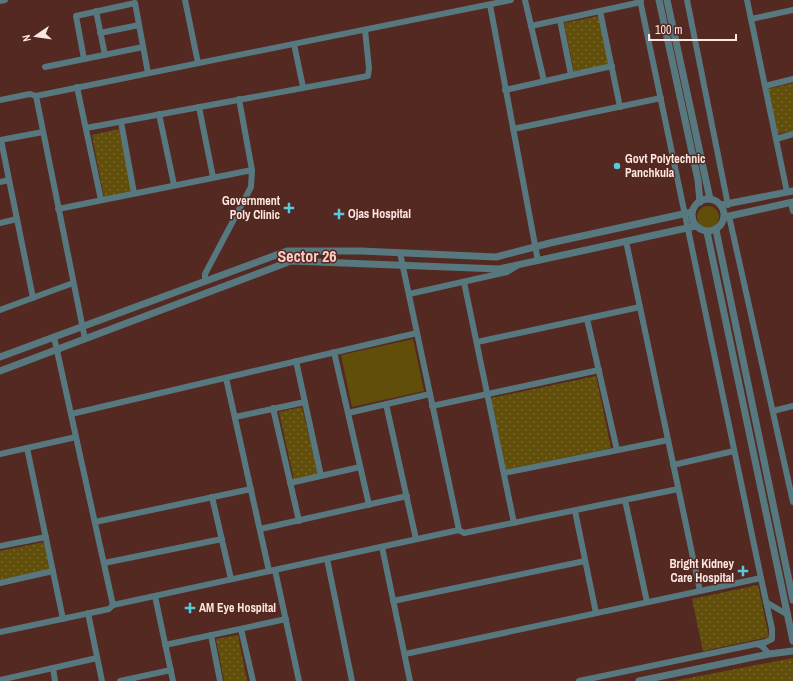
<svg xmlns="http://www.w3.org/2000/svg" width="793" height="681" font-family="'Archivo Narrow',sans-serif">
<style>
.grass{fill:#614e0b}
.park{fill:url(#park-dots)}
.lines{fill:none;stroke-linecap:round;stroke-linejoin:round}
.minor{stroke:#57787f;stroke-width:6}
.tertiary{stroke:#57787f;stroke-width:7}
.poi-dot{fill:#55cadf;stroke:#542921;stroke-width:1.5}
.labels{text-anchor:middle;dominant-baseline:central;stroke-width:3;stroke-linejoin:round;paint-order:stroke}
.poi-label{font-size:12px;font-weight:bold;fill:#fee7e2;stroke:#542921;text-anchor:start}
.district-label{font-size:16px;font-weight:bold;fill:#fbcec5;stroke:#542921}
</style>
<defs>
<pattern id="park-dots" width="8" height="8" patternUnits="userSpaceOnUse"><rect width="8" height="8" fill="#614e0b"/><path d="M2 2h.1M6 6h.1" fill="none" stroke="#79682e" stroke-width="1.8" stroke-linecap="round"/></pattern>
</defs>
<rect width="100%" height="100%" fill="#542921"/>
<g class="grass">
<circle cx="708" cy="217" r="11"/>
<path d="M413 339 424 391 352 407 341 355Z"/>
</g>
<g class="park">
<path d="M599 16 609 65 574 72 564 23Z"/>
<path d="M793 83V131L777 134 767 89Z"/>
<path d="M119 129 132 192 104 198 92 135Z"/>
<path d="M596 376 611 448 506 470 491 398Z"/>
<path d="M302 407 318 474 294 480 279 412Z"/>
<path d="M44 542 50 570 0 580V551Z"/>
<path d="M758 585 769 637 703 651 692 599Z"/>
<path d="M238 635 247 681H224L216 639Z"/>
<path d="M793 658V681H674Z"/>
</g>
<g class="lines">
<g class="minor">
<path d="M185 0 198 63"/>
<path d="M525 0 544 81"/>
<path d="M687 0 728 205"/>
<path d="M747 0 787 192"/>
<path d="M0 1 5 0"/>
<path d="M490 5 538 261"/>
<path d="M96 11 105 55"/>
<path d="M600 11 620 107"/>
<path d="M751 19 793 10"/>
<path d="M560 20 571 75"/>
<path d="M531 26 641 2"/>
<path d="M100 33 139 25"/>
<path d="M294 44 303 87"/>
<path d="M84 59 76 16 135 3 148 73"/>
<path d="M45 67 143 47"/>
<path d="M765 86 793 79"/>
<path d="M77 87 101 200"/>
<path d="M505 90 612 66"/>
<path d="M36 96 85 339"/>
<path d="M0 100 30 94 36 96 511 0"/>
<path d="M199 107 213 177"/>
<path d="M159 114 174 185"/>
<path d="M121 122 134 193"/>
<path d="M86 128 368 76 369 68 365 30"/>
<path d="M513 129 661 98"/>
<path d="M776 139 793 134"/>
<path d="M0 140 43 132"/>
<path d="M1 140 33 298"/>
<path d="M0 182 9 180"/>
<path d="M791 203 793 211"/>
<path d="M58 209 252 170"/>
<path d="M729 216 793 502"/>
<path d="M0 223 17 219"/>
<path d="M626 241 700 591"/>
<path d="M400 253 459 530"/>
<path d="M205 281V274L251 187 252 170 239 99"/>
<path d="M464 282 514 523"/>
<path d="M409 294 507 272 517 266"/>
<path d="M0 310 73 283"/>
<path d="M587 319 617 450"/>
<path d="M54 337 113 605"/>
<path d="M477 342 640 307"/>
<path d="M334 352 369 505"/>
<path d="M296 361 321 476"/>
<path d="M226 378 269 571"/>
<path d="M386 404 416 539"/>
<path d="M432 406 599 370"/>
<path d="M273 408 299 521"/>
<path d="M773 411 793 406"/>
<path d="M348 413 430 394"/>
<path d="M71 414 417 333"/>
<path d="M235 417 305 402"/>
<path d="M27 448 63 619"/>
<path d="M0 454 76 437"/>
<path d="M673 465 734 451"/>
<path d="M504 473 668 440"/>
<path d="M290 483 360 467"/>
<path d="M212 497 231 579"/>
<path d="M625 500 647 602"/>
<path d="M575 511 596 613"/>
<path d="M95 522 251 489"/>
<path d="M260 529 407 496"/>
<path d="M0 546 46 537"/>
<path d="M382 547 410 681"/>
<path d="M327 559 352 681"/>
<path d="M104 563 222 539"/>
<path d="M275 570 299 681"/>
<path d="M0 583 53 571"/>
<path d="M155 596 173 681"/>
<path d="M393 601 585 561"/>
<path d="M766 602 788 615"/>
<path d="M88 613 102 681"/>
<path d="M241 629 253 681"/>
<path d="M0 632 109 609 113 605 459 530 464 533 678 489"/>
<path d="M211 635 220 681"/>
<path d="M756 644 762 646 769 654"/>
<path d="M165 645 286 619"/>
<path d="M405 654 761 578"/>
<path d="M53 668 55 681"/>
<path d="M0 680 97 658"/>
<path d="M120 681 171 670"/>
<path d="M579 681 766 642 772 639V629L761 578 640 0"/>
</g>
<g class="tertiary">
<path d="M659 0 698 180 700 202"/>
<path d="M667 0 710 199"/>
<circle cx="708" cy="215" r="16"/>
<path d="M721 205 793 191"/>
<path d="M725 217 793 202"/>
<path d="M716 230 793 600"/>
<path d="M707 232 793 641"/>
<path d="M0 357 287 251H361L496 257 550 243 692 212"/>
<path d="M0 371 291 261 499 269 696 226"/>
<path d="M639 681 769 654 793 651"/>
</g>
</g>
<g class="poi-dot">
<circle cx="617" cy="166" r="4"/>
<path d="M287 202h4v4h4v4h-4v4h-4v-4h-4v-4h4z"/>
<path d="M337 208h4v4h4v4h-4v4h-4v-4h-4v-4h4z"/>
<path d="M741 565h4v4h4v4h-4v4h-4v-4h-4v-4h4z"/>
<path d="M188 602h4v4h4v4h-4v4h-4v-4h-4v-4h4z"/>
</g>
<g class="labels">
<g class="poi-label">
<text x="625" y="159">Govt Polytechnic<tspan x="625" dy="14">Panchkula</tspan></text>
<text x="280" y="201" text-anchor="end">Government<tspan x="280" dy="14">Poly Clinic</tspan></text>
<text x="348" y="214">Ojas Hospital</text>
<text x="734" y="564" text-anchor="end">Bright Kidney<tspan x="734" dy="14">Care Hospital</tspan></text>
<text x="199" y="608">AM Eye Hospital</text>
</g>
<g class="district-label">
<text x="307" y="256">Sector 26</text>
</g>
</g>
<g transform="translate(36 36) rotate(257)" stroke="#542921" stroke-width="3" paint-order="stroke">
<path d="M0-3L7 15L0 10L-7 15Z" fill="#fee7e2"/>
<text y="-6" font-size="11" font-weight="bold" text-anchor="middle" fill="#fee7e2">N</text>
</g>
<path d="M649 34v6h87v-6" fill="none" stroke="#fee7e2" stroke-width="2"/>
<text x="655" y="34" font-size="12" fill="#fee7e2" stroke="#542921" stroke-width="3" paint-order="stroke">100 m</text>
</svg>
